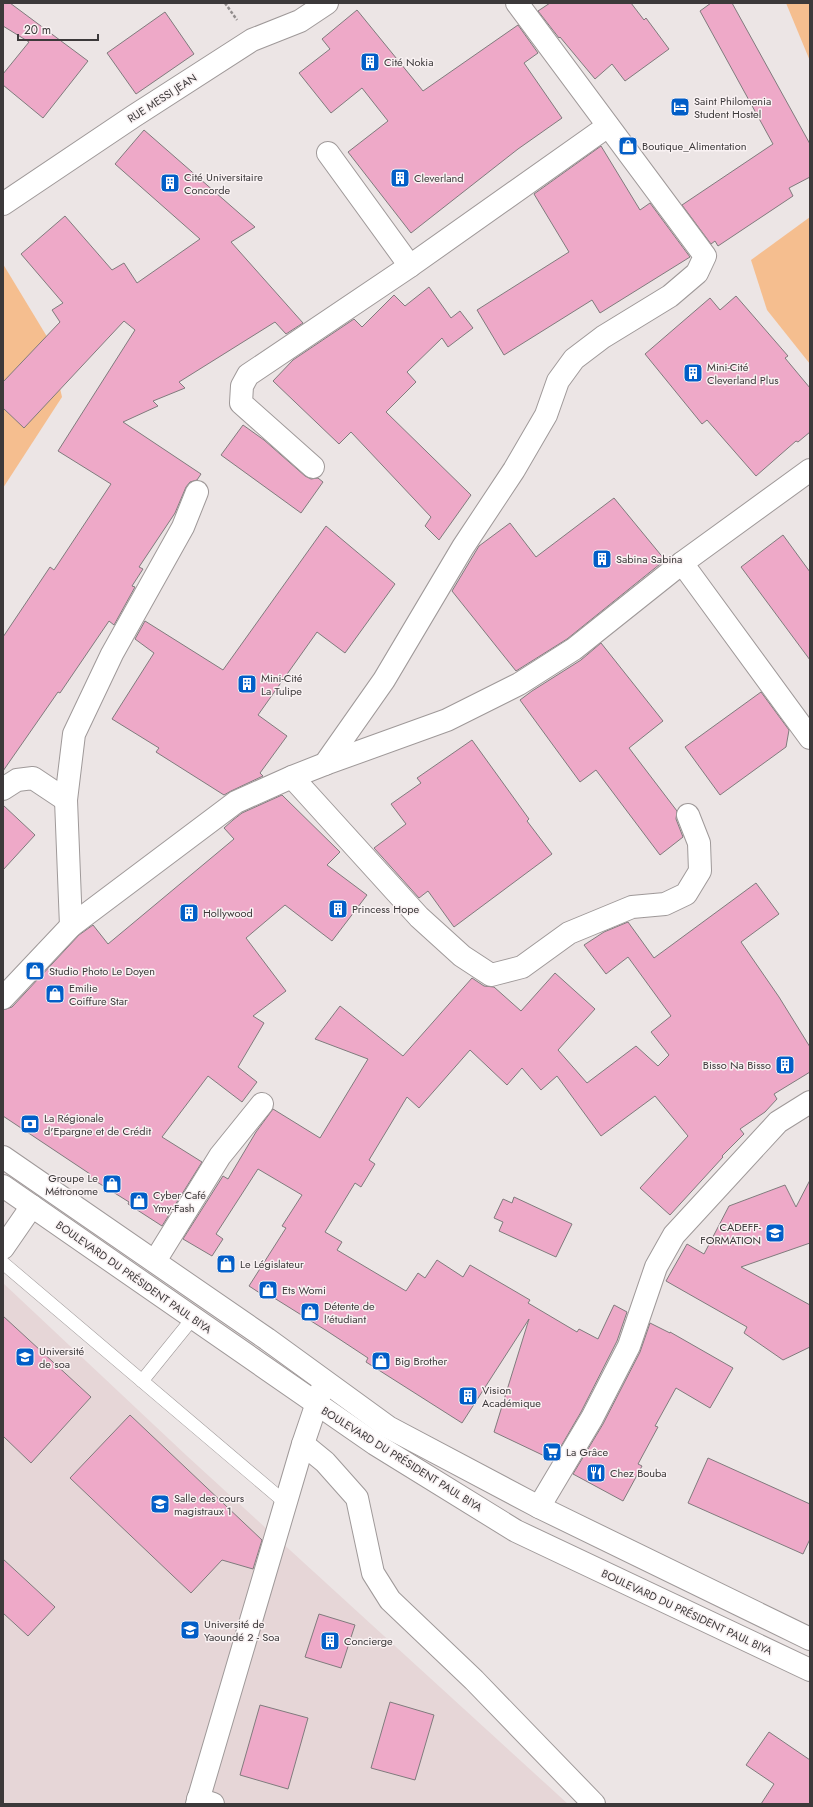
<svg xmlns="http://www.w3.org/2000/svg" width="813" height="1807" font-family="Jost,sans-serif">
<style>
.built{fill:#e6d6d7}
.green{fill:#f5be8f}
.building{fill:#eea9c8;stroke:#807b7d}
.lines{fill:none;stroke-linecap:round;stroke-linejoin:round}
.lane-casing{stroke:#9f9999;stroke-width:14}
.street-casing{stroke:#9f9999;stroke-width:24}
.secondary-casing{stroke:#9f9999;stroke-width:24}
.path{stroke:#918c8c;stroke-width:2.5;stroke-dasharray:3 2;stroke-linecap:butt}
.lane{stroke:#fff;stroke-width:13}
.street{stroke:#fff;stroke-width:22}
.secondary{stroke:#fff;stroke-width:22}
.labels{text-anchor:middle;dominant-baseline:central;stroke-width:3;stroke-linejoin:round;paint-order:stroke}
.poi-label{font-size:11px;fill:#3c393a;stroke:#f9f2f3;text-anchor:start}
.street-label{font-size:11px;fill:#3c393a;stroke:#f9f2f3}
</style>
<rect width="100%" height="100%" fill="#ece5e5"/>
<path class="built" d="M3 1283 187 1456 568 1804H3Z"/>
<g class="green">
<path d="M786 3H810V61Z"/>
<path d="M810 217V364L767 310 751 260Z"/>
<path d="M3 264 49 340 62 397 3 488Z"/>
</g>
<g class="building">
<path d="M3 3H10L88 61 43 118 3 85V74L29 42 3 26Z"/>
<path d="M550 3H631L644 20 646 18 669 49 625 81 612 64 595 79 560 37 559 38 538 11Z"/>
<path d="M711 3H732L810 144V177L789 188 793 196 718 246 715 241 711 244 682 205 773 144 700 11Z"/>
<path d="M357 10 423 91 518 25 538 53 524 63 562 118 518 149 411 233 348 152 388 121 362 88 331 113 299 73 330 49 322 39Z"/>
<path d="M165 12 194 54 136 94 107 53Z"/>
<path d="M144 130 255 227 231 242 303 323 286 334 275 322 179 382 185 388 153 401 158 406 123 422 201 474 197 480 190 482 186 487 175 513 139 567 143 569 132 586 135 587 114 625 109 621 60 693 58 692 3 771V637L50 567 54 570 111 484 58 451 135 330 124 321 24 428 3 408V382L60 322 52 310 63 303 21 254 65 216 112 270 124 263 137 283 200 239 115 164Z"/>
<path d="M601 146 640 210 650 203 690 257 600 313 592 300 504 355 477 310 569 252 534 194Z"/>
<path d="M429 287 451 318 460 311 473 328 448 347 442 338 407 372 416 382 386 412 471 495 439 540 425 526 431 517 351 432 339 444 273 381 293 360 354 319 362 327 394 295 405 306Z"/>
<path d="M736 296 788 356 785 358 810 388V432L798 442 796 441 756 476 707 420 702 424 645 354 710 298 720 310Z"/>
<path d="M243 425 264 440 305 476 311 479 318 478 323 482 301 513 221 455Z"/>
<path d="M614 498 665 560 567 639 516 671 452 591 479 546 510 523 536 557Z"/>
<path d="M326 526 395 584 345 653 317 632 258 715 287 736 260 773 263 776 231 791 224 795 156 752 159 748 112 719 154 653 135 639 145 621 223 670Z"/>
<path d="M783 535 810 572V660L741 567Z"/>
<path d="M601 643 663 721 629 748 677 811 676 819 683 837 660 855 596 770 580 782 520 700 532 691 581 660Z"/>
<path d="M761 692 789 730 786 747 720 795 685 747Z"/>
<path d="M472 740 529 819 527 821 552 854 454 927 428 891 419 898 374 848 406 824 391 804 421 783 417 778Z"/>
<path d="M282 795 340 852 327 865 367 895 332 941 285 905 246 938 286 991 253 1016 264 1023 238 1067 257 1082 242 1102 208 1076 162 1137 202 1162 162 1226 128 1204 129 1202 89 1177 90 1174 3 1116V1010L12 1007 79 935 93 925 108 944 234 839 224 828 233 820 242 813Z"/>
<path d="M3 805 35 835 3 870Z"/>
<path d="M756 883 779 914 741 942 779 997 810 1047V1072L774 1094 777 1099 765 1112 740 1129 744 1134 722 1156 723 1157 670 1215 640 1188 688 1136 655 1096 601 1136 557 1076 541 1090 522 1068 507 1085 470 1050 419 1108 407 1097 369 1160 375 1164 361 1187 355 1183 325 1232 342 1242 337 1250 406 1291 418 1273 425 1278 437 1260 463 1277 470 1265 530 1300 528 1303 577 1332 579 1329 598 1339 614 1305 627 1312 617 1341 581 1412 553 1460 494 1432 529 1319 462 1423 366 1362 368 1358 327 1331 271 1296 269 1299 249 1286 286 1228 282 1226 302 1195 258 1169 216 1234 223 1239 212 1256 183 1239 223 1176 228 1179 256 1132 273 1109 320 1138 368 1059 315 1039 340 1006 403 1056 472 978 484 986 494 987 521 1011 555 973 595 1009 558 1050 587 1083 636 1046 658 1066 669 1055 651 1032 671 1016 628 957 606 974 584 945 604 932 628 922 654 958Z"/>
<path d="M810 1180V1243L741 1267 810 1305V1347L783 1360 744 1333 747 1327 666 1281 687 1244 704 1254 729 1206 785 1185 796 1207Z"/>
<path d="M514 1197 572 1224 556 1257 499 1231 503 1222 494 1218 503 1199 512 1203Z"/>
<path d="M3 1316 91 1397 31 1463 3 1436Z"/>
<path d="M650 1323 670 1333V1332L733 1368 710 1408 676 1388 655 1426 658 1427 638 1464 642 1466 623 1501 573 1474 603 1424 640 1352Z"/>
<path d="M130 1415 262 1540 253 1569 222 1560 191 1593 70 1478Z"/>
<path d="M708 1458 810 1504V1539L803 1554 688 1503Z"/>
<path d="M3 1559 55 1607 28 1636 3 1613Z"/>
<path d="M319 1614 355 1625 341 1668 305 1657Z"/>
<path d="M390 1702 434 1715 415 1780 371 1768Z"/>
<path d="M260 1705 308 1718 288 1789 240 1775Z"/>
<path d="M769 1732 810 1760V1804H761L774 1784 746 1765Z"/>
</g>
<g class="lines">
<defs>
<g id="lane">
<path d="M3 1263 287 1504"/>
<path d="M142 1381 193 1318"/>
</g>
<g id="street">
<path d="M328 153 410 266"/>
<path d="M3 204 134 116 252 40 300 21 327 3"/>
<path d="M313 467 241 403 242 386 248 375 410 266 608 126"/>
<path d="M682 563 810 738"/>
<path d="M325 764 447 720 519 684 574 649 682 563 810 470"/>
<path d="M292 777 419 917 462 956 491 975 522 967 569 933 632 907 665 904 686 894 700 871 699 843 688 815"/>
<path d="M3 789 17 780 33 778 66 800"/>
<path d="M71 926 66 800 74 734 112 654 183 527 197 492"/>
<path d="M3 998 71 926 236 802 292 777 325 764 384 680 463 547 514 470 546 415 558 381 574 359 603 337 670 296 697 273 705 256 517 3"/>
<path d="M3 1248 32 1206"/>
<path d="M155 1261 220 1156 262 1104"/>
<path d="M303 1444 325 1462 357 1498 373 1573 390 1600 474 1680 594 1804"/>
<path d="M539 1507 592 1418 629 1346 656 1267 674 1235 778 1122 810 1102"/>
<path d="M198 1799 213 1804"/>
</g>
<g id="secondary">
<path d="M3 1157 267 1339 388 1427 539 1507 810 1639"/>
<path d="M3 1186 375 1444 516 1531 810 1670"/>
<path d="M197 1804 303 1444 321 1391"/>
</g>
</defs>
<use href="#lane" class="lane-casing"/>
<use href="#street" class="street-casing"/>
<use href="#secondary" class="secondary-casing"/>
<path class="path" d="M225 3 237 20"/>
<use href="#lane" class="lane"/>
<use href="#street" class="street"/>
<use href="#secondary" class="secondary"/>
</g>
<defs>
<symbol id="building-square" viewBox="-11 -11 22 22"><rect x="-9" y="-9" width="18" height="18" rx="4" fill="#025ec7" stroke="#f9f2f3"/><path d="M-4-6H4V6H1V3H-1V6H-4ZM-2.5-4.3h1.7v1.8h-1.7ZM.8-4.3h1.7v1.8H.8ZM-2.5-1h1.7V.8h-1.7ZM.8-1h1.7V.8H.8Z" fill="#fff"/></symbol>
<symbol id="hotel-square" viewBox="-11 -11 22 22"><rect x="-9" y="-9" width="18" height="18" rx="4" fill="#025ec7" stroke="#f9f2f3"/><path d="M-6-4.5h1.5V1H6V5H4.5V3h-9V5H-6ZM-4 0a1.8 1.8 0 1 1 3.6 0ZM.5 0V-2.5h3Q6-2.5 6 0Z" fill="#fff"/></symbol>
<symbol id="shop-square" viewBox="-11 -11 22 22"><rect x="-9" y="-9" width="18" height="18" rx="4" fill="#025ec7" stroke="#f9f2f3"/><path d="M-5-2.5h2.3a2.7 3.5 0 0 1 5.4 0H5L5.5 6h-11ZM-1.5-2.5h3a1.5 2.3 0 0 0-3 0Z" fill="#fff"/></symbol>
<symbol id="bank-square" viewBox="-11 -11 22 22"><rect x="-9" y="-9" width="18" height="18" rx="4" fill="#025ec7" stroke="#f9f2f3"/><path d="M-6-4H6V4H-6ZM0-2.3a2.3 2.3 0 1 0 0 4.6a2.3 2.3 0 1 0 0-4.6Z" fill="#fff"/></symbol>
<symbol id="school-square" viewBox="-11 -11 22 22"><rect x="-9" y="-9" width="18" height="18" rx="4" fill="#025ec7" stroke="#f9f2f3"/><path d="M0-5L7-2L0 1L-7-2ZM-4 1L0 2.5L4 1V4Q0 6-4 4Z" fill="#fff"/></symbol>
<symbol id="university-square" viewBox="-11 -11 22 22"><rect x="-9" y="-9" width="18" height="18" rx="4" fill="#025ec7" stroke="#f9f2f3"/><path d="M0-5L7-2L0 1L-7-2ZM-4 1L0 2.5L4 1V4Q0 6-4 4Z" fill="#fff"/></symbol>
<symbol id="supermarket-square" viewBox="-11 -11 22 22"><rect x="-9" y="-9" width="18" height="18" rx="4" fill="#025ec7" stroke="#f9f2f3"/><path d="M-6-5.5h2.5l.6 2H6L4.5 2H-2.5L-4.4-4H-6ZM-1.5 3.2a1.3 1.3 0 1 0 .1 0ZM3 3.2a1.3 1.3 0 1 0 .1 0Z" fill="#fff"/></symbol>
<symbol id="restaurant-square" viewBox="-11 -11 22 22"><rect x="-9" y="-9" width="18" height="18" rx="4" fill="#025ec7" stroke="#f9f2f3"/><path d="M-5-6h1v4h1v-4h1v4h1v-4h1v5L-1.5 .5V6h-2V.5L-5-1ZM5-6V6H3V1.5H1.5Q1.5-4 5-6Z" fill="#fff"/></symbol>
</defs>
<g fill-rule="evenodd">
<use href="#building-square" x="359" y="51" width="22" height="22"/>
<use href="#hotel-square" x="669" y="96" width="22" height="22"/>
<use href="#shop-square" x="617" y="135" width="22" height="22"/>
<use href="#building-square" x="389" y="167" width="22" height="22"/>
<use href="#building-square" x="159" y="172" width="22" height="22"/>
<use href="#building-square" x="682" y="362" width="22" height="22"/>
<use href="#building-square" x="591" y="548" width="22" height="22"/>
<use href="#building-square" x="236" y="673" width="22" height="22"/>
<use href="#building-square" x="327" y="898" width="22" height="22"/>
<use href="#building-square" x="178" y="902" width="22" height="22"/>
<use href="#shop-square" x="24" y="960" width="22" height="22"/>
<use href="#shop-square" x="44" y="983" width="22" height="22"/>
<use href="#building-square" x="774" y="1054" width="22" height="22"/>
<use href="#bank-square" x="19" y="1113" width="22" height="22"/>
<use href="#shop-square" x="101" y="1173" width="22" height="22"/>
<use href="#shop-square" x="128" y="1190" width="22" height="22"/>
<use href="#school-square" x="764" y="1222" width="22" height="22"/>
<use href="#shop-square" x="215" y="1253" width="22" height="22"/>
<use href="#shop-square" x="257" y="1279" width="22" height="22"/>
<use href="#shop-square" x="299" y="1301" width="22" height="22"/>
<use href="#university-square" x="14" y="1346" width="22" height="22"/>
<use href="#shop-square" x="370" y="1350" width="22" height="22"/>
<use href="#building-square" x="457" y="1385" width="22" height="22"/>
<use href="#supermarket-square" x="541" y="1441" width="22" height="22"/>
<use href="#restaurant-square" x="585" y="1462" width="22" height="22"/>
<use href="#university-square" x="149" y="1493" width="22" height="22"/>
<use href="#university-square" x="179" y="1619" width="22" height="22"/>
<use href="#building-square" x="319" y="1630" width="22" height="22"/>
</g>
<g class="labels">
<g class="poi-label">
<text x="384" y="62">Cité Nokia</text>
<text x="694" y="101">Saint Philomenia<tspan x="694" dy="13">Student Hostel</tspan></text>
<text x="642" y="146">Boutique_Alimentation</text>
<text x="184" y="177">Cité Universitaire<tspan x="184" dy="13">Concorde</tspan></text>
<text x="414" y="178">Cleverland</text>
<text x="707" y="367">Mini-Cité<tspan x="707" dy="13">Cleverland Plus</tspan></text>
<text x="616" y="559">Sabina Sabina</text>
<text x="261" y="678">Mini-Cité<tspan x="261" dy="13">La Tulipe</tspan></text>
<text x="352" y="909">Princess Hope</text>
<text x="203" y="913">Hollywood</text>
<text x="49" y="971">Studio Photo Le Doyen</text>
<text x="69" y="988">Emilie<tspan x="69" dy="13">Coiffure Star</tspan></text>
<text x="771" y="1065" text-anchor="end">Bisso Na Bisso</text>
<text x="44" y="1118">La Régionale<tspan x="44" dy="13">d'Epargne et de Crédit</tspan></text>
<text x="98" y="1178" text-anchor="end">Groupe Le<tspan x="98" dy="13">Métronome</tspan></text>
<text x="153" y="1195">Cyber Café<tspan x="153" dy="13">Ymy-Fash</tspan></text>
<text x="761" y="1227" text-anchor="end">CADEFF-<tspan x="761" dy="13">FORMATION</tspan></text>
<text x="240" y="1264">Le Législateur</text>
<text x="282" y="1290">Ets Womi</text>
<text x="324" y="1306">Détente de<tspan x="324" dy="13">l'étudiant</tspan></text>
<text x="39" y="1351">Université<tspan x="39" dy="13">de soa</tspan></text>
<text x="395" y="1361">Big Brother</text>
<text x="482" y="1390">Vision<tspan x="482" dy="13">Académique</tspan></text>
<text x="566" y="1452">La Grâce</text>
<text x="610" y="1473">Chez Bouba</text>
<text x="174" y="1498">Salle des cours<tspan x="174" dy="13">magistraux 1</tspan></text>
<text x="204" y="1624">Université de<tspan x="204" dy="13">Yaoundé 2 - Soa</tspan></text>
<text x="344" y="1641">Concierge</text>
</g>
<g class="street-label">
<text transform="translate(162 98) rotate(-33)">RUE MESSI JEAN</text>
<text transform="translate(134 1277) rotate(35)">BOULEVARD DU PRÉSIDENT PAUL BIYA</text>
<text transform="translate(402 1459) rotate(32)">BOULEVARD DU PRÉSIDENT PAUL BIYA</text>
<text transform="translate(687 1612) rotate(25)">BOULEVARD DU PRÉSIDENT PAUL BIYA</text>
</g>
</g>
<rect width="813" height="1807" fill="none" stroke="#3c393a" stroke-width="8"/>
<path d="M18 34v6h80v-6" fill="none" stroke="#3c393a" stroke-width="2"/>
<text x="24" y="34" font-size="12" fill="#3c393a" stroke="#f9f2f3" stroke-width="3" paint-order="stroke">20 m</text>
</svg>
